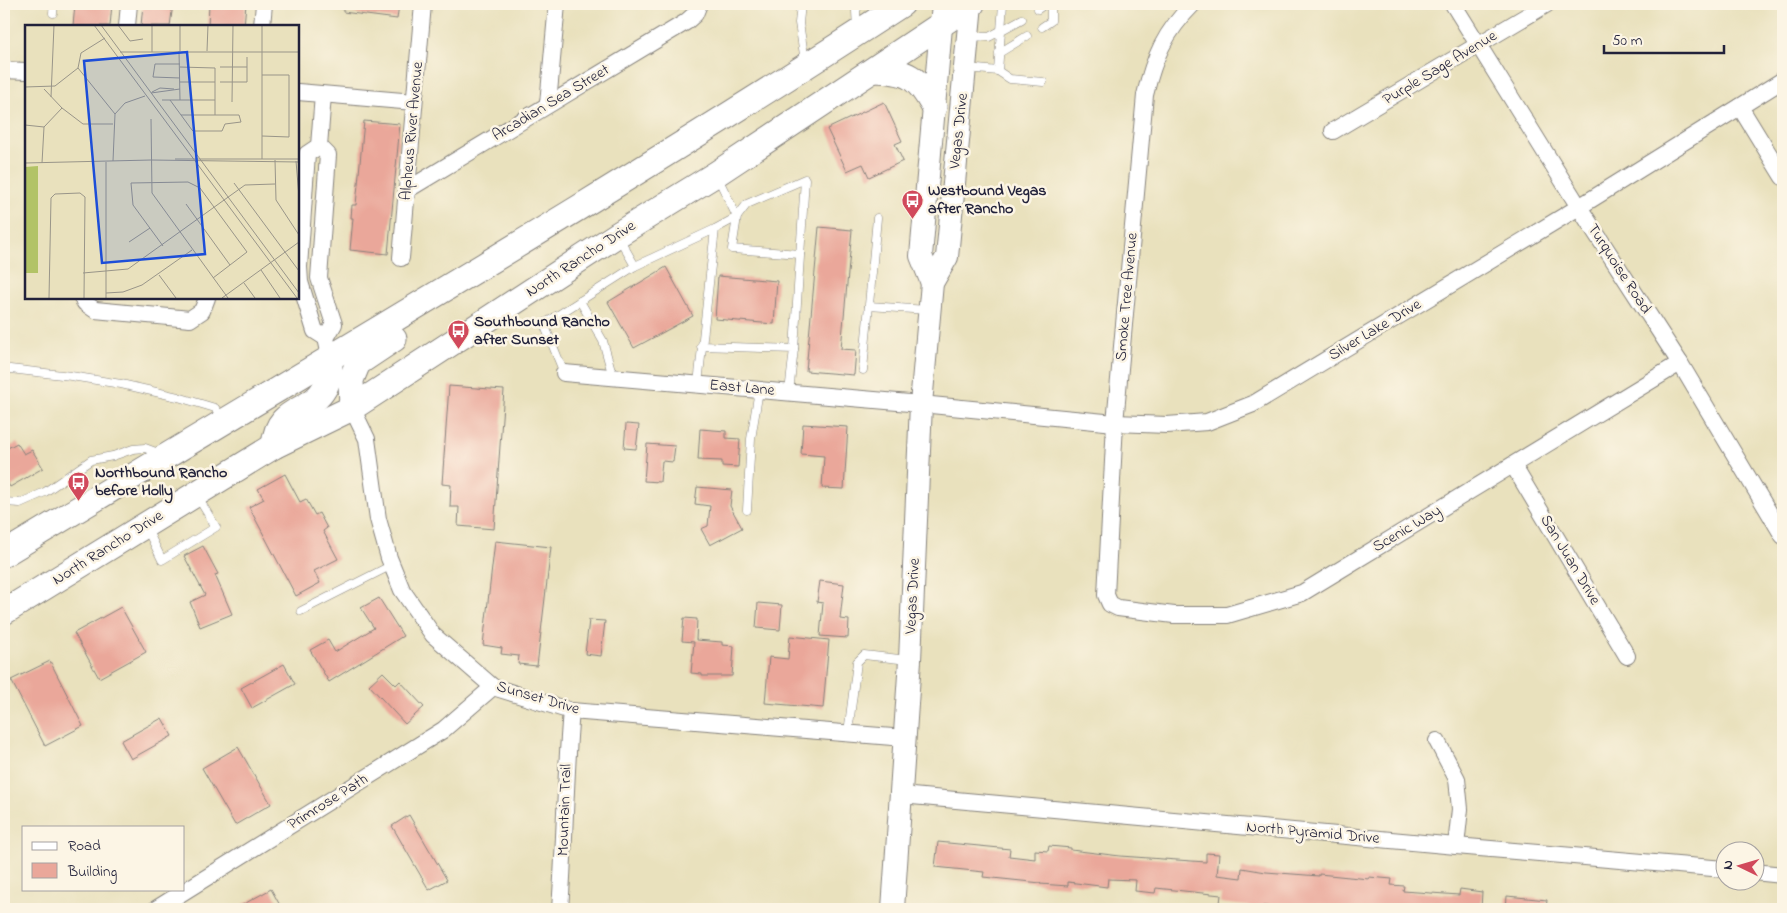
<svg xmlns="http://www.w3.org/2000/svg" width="1787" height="913" font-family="'Indie Flower',sans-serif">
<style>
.building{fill:#eaa79a}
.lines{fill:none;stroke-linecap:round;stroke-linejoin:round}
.service-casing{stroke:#86827c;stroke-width:9}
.minor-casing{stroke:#86827c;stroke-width:18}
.secondary-casing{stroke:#86827c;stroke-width:24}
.primary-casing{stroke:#86827c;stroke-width:27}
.service{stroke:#fff;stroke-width:8}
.minor{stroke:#fff;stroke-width:16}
.secondary{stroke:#fff;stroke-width:22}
.primary{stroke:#fff;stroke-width:25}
.labels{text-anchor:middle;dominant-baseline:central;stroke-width:5;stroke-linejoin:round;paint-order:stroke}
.street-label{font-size:16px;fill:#22223b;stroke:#fcf5e5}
.poi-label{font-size:16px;font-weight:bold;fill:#22223b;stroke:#fcf5e5;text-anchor:start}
.inset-road{fill:none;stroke:#999589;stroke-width:1}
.view{fill:#1d4ed8;fill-opacity:0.15;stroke:#1d4ed8;stroke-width:2.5}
.inset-edge{fill:none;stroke:#22223b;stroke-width:2.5}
</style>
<rect width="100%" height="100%" fill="#fcf5e5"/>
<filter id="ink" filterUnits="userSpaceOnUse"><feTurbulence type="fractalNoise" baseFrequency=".02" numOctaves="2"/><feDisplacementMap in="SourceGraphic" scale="10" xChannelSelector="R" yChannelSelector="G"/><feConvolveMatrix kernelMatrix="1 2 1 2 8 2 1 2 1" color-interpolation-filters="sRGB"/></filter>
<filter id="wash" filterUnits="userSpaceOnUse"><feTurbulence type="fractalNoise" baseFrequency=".0096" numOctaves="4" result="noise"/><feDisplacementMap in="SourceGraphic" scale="20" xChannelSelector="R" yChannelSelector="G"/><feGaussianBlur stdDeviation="1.12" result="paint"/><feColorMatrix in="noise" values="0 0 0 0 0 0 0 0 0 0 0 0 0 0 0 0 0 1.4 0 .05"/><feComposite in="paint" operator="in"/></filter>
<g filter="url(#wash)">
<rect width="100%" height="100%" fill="#e9e1bd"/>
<g id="blocks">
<g class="building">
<path d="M75 4H112L110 26H73Z"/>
<path d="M143 4H173L170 26H141Z"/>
<path d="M209 4H246L244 26H208Z"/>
<path d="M343 4H399L397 19 343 12Z"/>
<path d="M884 102 902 141 895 144 903 161 869 177 863 164 847 171 827 129Z"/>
<path d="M364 121 400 124 388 254 350 250 353 218H351L352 205H356Z"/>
<path d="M819 227 852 230 841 349 856 350 854 375 806 371Z"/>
<path d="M666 267 693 316 634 348 608 302Z"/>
<path d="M718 276 777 281 774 324 715 319Z"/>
<path d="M449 386 504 390 494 529 458 526 459 507H450L451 485 442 484Z"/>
<path d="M626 424 639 425 636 449 624 448Z"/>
<path d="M803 424 848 427 844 489 822 488 824 456 801 454Z"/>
<path d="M700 429 726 431V438L740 439 738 467 722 466V461L698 460Z"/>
<path d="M17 443 24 454 32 450 43 468 10 487 4 476V450Z"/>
<path d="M647 444 675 446 673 462 662 461 660 482 644 481Z"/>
<path d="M285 474 300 502 306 499 315 515 319 513 327 528 323 531 338 559 314 571 320 583 296 596 249 507 264 499 258 489Z"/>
<path d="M697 487 732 490 730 506 742 528 710 545 701 529 708 526 710 506 695 504Z"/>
<path d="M495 541 551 547 537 666 518 664 519 656 501 654 502 648 483 645Z"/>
<path d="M203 546 218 574 215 575 232 614 200 627 190 602 205 595 184 556Z"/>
<path d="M820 581 844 584 840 619 849 620 848 638 820 636 823 603 817 602Z"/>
<path d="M379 598 403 636 329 682 310 650 328 640 335 652 374 628 361 608Z"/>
<path d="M758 603 782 605 780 630 756 628Z"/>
<path d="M121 607 146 652 99 678 74 633Z"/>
<path d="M684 618 697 619 696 640 722 642V645L734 646 732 676H702V674L691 673 694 642 682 641Z"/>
<path d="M589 620 605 621 601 656 585 654Z"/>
<path d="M790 636 829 640 823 708 765 703 769 657 788 659Z"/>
<path d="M50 661 83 726 45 746 11 680Z"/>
<path d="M284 664 295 684 252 708 241 688Z"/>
<path d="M383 672 396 685 400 681 424 707 405 724 369 685Z"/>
<path d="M162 718 172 736 131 759 121 741Z"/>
<path d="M238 747 271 804 235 825 202 768Z"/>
<path d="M409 815 447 880 429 890 392 826Z"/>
<path d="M938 842 1010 849 1009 856 1035 859V850L1048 851 1049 846 1071 848V850L1120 856 1206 862V853L1219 854 1217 875 1241 878 1242 868 1266 872 1319 876V874L1369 879V877L1392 879 1391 885 1404 886 1403 891 1459 895 1460 889 1482 892 1481 909H1304L1263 906 1262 908 1220 903 1221 895 1156 888 1155 893 1135 891 1136 880 1108 879 1107 887 1068 882V886L1040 884 1041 883 983 877 984 872 935 867Z"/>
<path d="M271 889 282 909H235Z"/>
<path d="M1507 896 1547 900 1546 909H1506Z"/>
</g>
</g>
</g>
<g filter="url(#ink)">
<use href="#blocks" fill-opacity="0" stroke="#86827c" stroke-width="1"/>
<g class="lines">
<defs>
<g id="service">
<path d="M801 4 799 23 805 61"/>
<path d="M1038 9 1045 4"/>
<path d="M53 13 54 4"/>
<path d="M1042 27 1051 21V4"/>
<path d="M857 29 856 11 859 4"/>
<path d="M969 36 989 37 1022 19"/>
<path d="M999 53 1027 36"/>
<path d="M967 68 998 71 1003 4"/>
<path d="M998 71 1010 79 1043 82"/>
<path d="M718 178 737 217 732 249 800 254"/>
<path d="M715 229 737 217 747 204 805 179 794 349"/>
<path d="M619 238 635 266 715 229 698 384"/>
<path d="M580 301 603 341 613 377"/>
<path d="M869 306 927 310"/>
<path d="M701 346 794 349 789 392"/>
<path d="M10 369 71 376 121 384 178 397 215 408 223 419"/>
<path d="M863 370 877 218"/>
<path d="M564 373 544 324 635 266"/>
<path d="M4 502 20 503 45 492 91 460 113 456 133 449 145 448 161 454"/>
<path d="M747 510 751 439 759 390"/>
<path d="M147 529 162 560 216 527 197 496"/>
<path d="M301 611 392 565"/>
<path d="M848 733 857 662 864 655 908 660"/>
</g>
<g id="minor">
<path d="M1193 4C1165 32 1154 57 1145 95L1115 423 1106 595 1110 604 1118 608 1174 615H1227L1302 593 1680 363"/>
<path d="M1453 4 1579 207 1680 363 1783 536"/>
<path d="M127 26 129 4"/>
<path d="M262 26 264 4"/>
<path d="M4 70 26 71"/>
<path d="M298 92 414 102"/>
<path d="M323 95 319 146 307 154 299 267 300 282 315 331 326 338"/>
<path d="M548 104 557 4"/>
<path d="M1740 107 1783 177"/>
<path d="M1333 131 1547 4"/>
<path d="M319 146 328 155 319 278 334 324 326 338 328 347"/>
<path d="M407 190 686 22 695 14 699 4"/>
<path d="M401 258 423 4"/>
<path d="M82 298 85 303 95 310 190 319 202 311 207 298"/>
<path d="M564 373 921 404 1115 423 1167 425 1207 422 1253 404 1579 207 1783 80"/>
<path d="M352 408 367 439 378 519 389 558 402 590 433 635 493 687 571 711 905 738"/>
<path d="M1513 465 1627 656"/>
<path d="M1437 741 1457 779 1460 809 1456 846"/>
<path d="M901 795 1456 846 1724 869"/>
<path d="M1754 872 1783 875"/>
<path d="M156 909 443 730 493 687"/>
<path d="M560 909C565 843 565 777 571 711"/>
</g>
<g id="secondary">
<path d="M932 283 921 256 943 4"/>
<path d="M893 909 910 660 921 404 932 283 947 257 971 4"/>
</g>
<g id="primary">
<path d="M874 70C908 71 917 76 934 107"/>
<path d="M352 408 351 380 358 363 394 339"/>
<path d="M274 446C277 405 310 414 324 389 330 379 330 369 330 358"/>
<path d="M4 554C304 372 608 196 902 4"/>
<path d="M4 612 274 446 352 408 617 235 716 174 972 4"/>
</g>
</defs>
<use href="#service" class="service-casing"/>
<use href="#minor" class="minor-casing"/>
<use href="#secondary" class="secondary-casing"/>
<use href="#primary" class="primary-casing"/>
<use href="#service" class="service"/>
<use href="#minor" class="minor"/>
<use href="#secondary" class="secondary"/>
<use href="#primary" class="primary"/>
</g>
</g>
<defs>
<symbol id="bus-pin" viewBox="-11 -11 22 30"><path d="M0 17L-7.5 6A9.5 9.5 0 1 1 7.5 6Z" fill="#d1495b" stroke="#fcf5e5"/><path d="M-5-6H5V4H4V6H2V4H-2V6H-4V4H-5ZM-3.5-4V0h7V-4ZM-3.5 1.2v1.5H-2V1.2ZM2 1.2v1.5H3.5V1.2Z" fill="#fff"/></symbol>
</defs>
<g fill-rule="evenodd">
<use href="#bus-pin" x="900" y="188" width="25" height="34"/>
<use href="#bus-pin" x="446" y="318" width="25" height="34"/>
<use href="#bus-pin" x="66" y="470" width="25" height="34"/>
</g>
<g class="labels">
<g class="street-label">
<text transform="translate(1440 68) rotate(-31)">Purple Sage Avenue</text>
<text transform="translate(551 103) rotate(-31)">Arcadian Sea Street</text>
<text transform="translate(412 131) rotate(-85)">Alpheus River Avenue</text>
<text transform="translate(959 131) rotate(-84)">Vegas Drive</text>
<text transform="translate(581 259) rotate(-33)">North Rancho Drive</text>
<text transform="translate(1619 269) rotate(57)">Turquoise Road</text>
<text transform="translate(1127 297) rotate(-85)">Smoke Tree Avenue</text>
<text transform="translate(1375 330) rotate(-31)">Silver Lake Drive</text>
<text transform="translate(742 388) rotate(5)">East Lane</text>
<text transform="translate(1407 529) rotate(-31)">Scenic Way</text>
<text transform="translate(108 548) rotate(-32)">North Rancho Drive</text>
<text transform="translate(1570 560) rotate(59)">San Juan Drive</text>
<text transform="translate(913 596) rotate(-87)">Vegas Drive</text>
<text transform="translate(538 698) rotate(16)">Sunset Drive</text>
<text transform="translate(328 802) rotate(-32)">Primrose Path</text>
<text transform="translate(565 810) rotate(-88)">Mountain Trail</text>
<text transform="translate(1313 833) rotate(5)">North Pyramid Drive</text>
</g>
<g class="poi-label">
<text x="928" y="191">Westbound Vegas<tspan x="928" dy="18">after Rancho</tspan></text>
<text x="474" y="322">Southbound Rancho<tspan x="474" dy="18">after Sunset</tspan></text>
<text x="95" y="473">Northbound Rancho<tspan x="95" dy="18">before Holly</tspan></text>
</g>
</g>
<g transform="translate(25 25)">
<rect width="274" height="274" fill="#e9e1bd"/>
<path d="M13 141V248H0V142Z" fill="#b2c366"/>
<path class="inset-road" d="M69 0 272 273M76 0 274 268M93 0 105 16 118 14M154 26 155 75M155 26V0M182 26 183 0M95 27H274M127 27V0M155 39H130L128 52 155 53M155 42 190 43V90M195 42H222M53 43 90 89M237 50H264V112L237 111M155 57H190M195 57H222V32M0 62 30 61 53 43 56 28 80 13M19 64 37 83M127 67 135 63 149 64M126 68 155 64M26 72 29 0M137 75H190M145 75 167 105 168 106H197L200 99 216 97 214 90H156M207 77 208 0M126 94 127 168 203 273M0 100 19 102M150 134H274M237 134V0M250 135 251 175 274 210M88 136 90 89 100 78 120 71M271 136 274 172M0 138 126 135 274 137M17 138 19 102 37 83 58 99H88M209 158 274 246M161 179 205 240M104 217 125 203M138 221 108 180 106 158 163 157 175 163 222 227 188 253M236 245 255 273M58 248 103 244 220 160 250 159M134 250 151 273M219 258 230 273M81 268 98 267 117 260 167 225M24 273 26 173 30 169 55 168 60 172 59 273M81 273V137M197 273 274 217"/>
<path class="view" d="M162 27 180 229 77 238 59 36Z"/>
<rect width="274" height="274" class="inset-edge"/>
</g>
<rect width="1787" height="913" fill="none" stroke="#fcf5e5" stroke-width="20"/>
<rect x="22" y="826" width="162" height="65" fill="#fcf5e5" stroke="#a5a1a1"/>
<rect x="32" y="842" width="25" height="8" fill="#ffffff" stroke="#a5a1a1"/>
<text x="68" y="850" font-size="15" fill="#22223b">Road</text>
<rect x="32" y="863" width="25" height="15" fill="#eaa79a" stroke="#a5a1a1"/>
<text x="68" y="876" font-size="15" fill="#22223b">Building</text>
<g transform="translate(1740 866) rotate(275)"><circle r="24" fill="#fcf5e5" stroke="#a5a1a1"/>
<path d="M0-4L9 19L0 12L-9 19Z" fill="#d1495b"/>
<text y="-8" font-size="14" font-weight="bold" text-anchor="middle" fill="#22223b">N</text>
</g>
<path d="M1604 45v8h120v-8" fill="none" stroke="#22223b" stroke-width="2.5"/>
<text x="1612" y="45" font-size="15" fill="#22223b" stroke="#fcf5e5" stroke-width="4" paint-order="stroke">50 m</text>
</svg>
